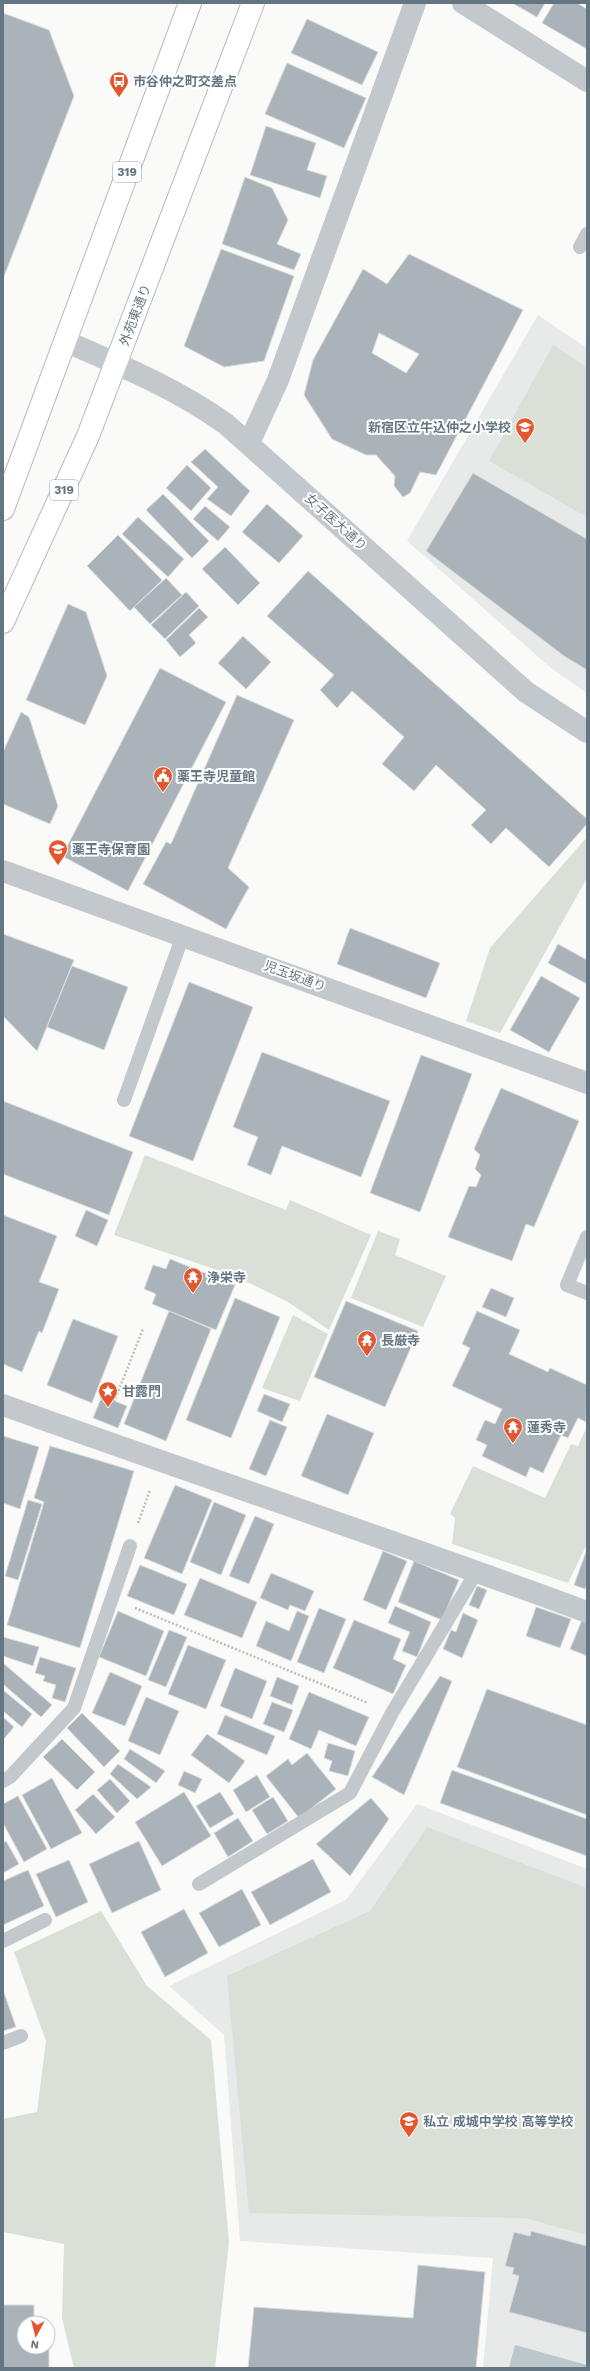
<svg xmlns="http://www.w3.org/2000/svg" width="590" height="2371" font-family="'Work Sans','Noto Sans JP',sans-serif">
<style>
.built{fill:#e8e9e9}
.green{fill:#dadfd7}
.water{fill:#bbc7cb}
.building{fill:#aab3b9;stroke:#dcdcda;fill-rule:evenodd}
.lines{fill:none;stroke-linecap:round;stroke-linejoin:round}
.primary-casing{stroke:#b5babe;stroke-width:24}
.path{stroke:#bbbfc2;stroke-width:2.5;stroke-dasharray:2 2;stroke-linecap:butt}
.service{stroke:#c3c8cc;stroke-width:14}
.minor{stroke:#c3c8cc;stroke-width:22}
.tertiary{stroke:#c3c8cc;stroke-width:22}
.primary{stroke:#fff;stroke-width:22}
.labels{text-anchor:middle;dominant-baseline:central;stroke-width:4;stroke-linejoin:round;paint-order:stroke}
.shield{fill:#fff;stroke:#939fa8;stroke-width:1}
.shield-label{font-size:12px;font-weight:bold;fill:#657683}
.poi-label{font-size:13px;font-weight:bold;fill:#657683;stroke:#fff;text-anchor:start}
.street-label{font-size:13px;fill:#657683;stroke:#fff}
</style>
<rect width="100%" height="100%" fill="#fafaf8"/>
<g class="built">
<path d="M538 315 587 348V693L551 668 407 541Z"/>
<path d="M417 1804 587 1869V2368H483L493 2258 240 2241 224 2035 169 1986 346 1900Z"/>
</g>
<g class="green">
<path d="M553 345 587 367V517L489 461Z"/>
<path d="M587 837V878L500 1033 466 1021 490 948Z"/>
<path d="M145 1155 286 1210 290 1200 371 1235 329 1330 288 1302 235 1276 114 1235Z"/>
<path d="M378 1231 400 1239 395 1255 446 1276 423 1327 351 1298Z"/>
<path d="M293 1315 328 1334 300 1401 262 1388Z"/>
<path d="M587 1426V1544L568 1583 452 1544 455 1518 450 1514 473 1466 545 1498 571 1444 578 1446Z"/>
<path d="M427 1827 587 1888V2235L525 2218 249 2213 227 1976 370 1911Z"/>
<path d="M101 1911 147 1986 211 2040 229 2242 215 2368H74L62 2318 64 2244 3 2232V2119L37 2112 46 2041 14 1952Z"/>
</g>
<path class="water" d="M515 2345 587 2365V2368H509Z"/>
<g class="building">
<path d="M512 3H545L537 17Z"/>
<path d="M554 3H577L587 9V49L542 23Z"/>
<path d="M3 13 49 30 74 96 3 279Z"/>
<path d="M307 19 378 52 362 85 291 53Z"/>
<path d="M287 63 366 98 344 148 265 114Z"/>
<path d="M266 126 316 143 307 170 327 176 320 198 250 175Z"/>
<path d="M245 177 272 188 288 220 277 244 301 254 294 270 222 244Z"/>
<path d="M221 249 294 276 264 361 224 367 184 346Z"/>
<path d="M409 254 523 310 436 475 420 472 410 493 403 497 394 486 395 476 376 455H366L332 439 304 395 313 360 363 269 387 284ZM379 333 419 354 406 373 372 353Z"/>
<path d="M205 449 250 491 231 516 207 499 218 487 191 462Z"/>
<path d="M187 465 211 488 191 511 166 488Z"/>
<path d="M473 473 587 539V670L564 656 426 551Z"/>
<path d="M163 494 209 541 192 558 146 510Z"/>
<path d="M267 504 303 536 279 563 242 532Z"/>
<path d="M205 506 230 527 218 541 193 519Z"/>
<path d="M138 517 184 559 168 577 122 534Z"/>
<path d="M118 535 162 580 130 611 87 566Z"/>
<path d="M225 547 260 583 238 605 202 569Z"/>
<path d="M308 571 587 819V824L549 867 506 828 491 844 471 825 486 810 436 765 414 791 382 764 404 737 352 691 337 708 320 690 334 675 267 616Z"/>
<path d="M166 578 182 595 150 624 134 607Z"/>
<path d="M186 592 199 606 165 639 151 625Z"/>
<path d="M68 604 86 612 107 676 85 725 26 700Z"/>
<path d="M199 608 208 617 189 635 196 643 180 657 166 640Z"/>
<path d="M243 636 271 662 246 689 218 663Z"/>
<path d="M160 668 226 702 128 891 62 856Z"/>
<path d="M237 695 294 720 228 868 249 887 226 929 143 884 166 842 171 844Z"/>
<path d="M21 712 29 717 58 806 50 824 3 804V752Z"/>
<path d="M350 928 440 963 426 998 337 964Z"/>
<path d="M3 934 74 960 37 1051 3 1016Z"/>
<path d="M558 944 587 960V984L548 963Z"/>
<path d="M72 966 128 987 104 1050 47 1027Z"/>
<path d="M541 976 580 998 549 1052 510 1030Z"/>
<path d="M189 982 253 1007 193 1161 129 1136Z"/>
<path d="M262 1052 390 1101 361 1177 282 1146 271 1175 247 1165 258 1137 233 1127Z"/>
<path d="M421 1055 472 1074 420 1212 370 1193Z"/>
<path d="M501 1088 579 1121 534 1227 526 1224 512 1261 448 1237 469 1186 476 1187 481 1175 475 1169 480 1155 474 1149Z"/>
<path d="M3 1101 133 1152 109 1215 3 1174Z"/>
<path d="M86 1210 108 1220 97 1246 75 1236Z"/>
<path d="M3 1215 57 1236 39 1282 59 1289 42 1333 39 1331 22 1372 3 1364Z"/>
<path d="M170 1259 235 1285 216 1330 152 1304 156 1294 144 1289 153 1265 166 1269Z"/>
<path d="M491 1288 514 1298 506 1317 482 1307Z"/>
<path d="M235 1298 280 1317 231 1438 186 1420Z"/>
<path d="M346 1301 418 1331 385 1407 314 1377Z"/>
<path d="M169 1311 211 1329 166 1441 124 1424Z"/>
<path d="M477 1311 520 1330 509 1354 548 1372 550 1368 587 1385 586 1422 578 1418 568 1438 561 1435 543 1473 530 1467 526 1477 482 1456 487 1445 476 1440 485 1420 495 1424 502 1409 452 1386 470 1348 462 1344Z"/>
<path d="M73 1319 118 1336 92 1403 47 1385Z"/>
<path d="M264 1394 290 1404 282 1422 257 1411Z"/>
<path d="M102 1396 127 1406 118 1428 93 1418Z"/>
<path d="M327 1414 374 1433 348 1495 301 1476Z"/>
<path d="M270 1420 287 1427 266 1476 249 1469Z"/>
<path d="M3 1436 39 1447 20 1509 3 1503Z"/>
<path d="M50 1446 134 1471 80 1648 7 1625 44 1502 34 1498Z"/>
<path d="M175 1485 212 1500 182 1574 144 1558Z"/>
<path d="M28 1500 42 1504 18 1580 5 1576Z"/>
<path d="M214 1502 246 1515 221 1575 190 1562Z"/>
<path d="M255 1516 274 1524 249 1584 229 1576Z"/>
<path d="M587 1549V1584L585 1589 574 1585Z"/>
<path d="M383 1551 407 1561 386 1610 363 1600Z"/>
<path d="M414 1561 459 1580 442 1620 398 1602Z"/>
<path d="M140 1565 187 1584 174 1615 127 1596Z"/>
<path d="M271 1573 314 1591 305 1611 290 1605 288 1610 260 1598Z"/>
<path d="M200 1578 257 1602 242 1638 184 1615Z"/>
<path d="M477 1586 487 1590 479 1609 469 1605Z"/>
<path d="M395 1606 431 1622 417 1657 402 1651 410 1632 388 1623Z"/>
<path d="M536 1607 571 1619 560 1648 526 1636Z"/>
<path d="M319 1608 346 1619 324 1673 297 1662Z"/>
<path d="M118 1611 164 1631 146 1676 99 1657Z"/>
<path d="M297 1611 309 1616 291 1661 256 1646 266 1621 289 1631Z"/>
<path d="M463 1613 478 1620 462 1658 443 1649 451 1630 456 1632Z"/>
<path d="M354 1620 401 1639 393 1659 406 1665 393 1694 333 1668Z"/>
<path d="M582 1620 587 1622V1656L570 1649Z"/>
<path d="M169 1630 187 1637 166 1687 148 1680Z"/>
<path d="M3 1637 39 1647 33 1666 3 1656Z"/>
<path d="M188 1645 226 1660 206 1709 168 1694Z"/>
<path d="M40 1657 76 1668 65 1702 52 1698 56 1685 43 1681 45 1676 35 1673Z"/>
<path d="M3 1663 52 1705 41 1717 3 1684Z"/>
<path d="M235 1668 267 1681 252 1719 220 1706Z"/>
<path d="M110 1672 142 1686 125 1726 92 1713Z"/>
<path d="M440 1676 452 1681 404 1795 372 1777Z"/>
<path d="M277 1677 299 1686 292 1705 270 1696Z"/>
<path d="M487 1689 587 1725V1815L457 1767Z"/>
<path d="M3 1690 32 1714 22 1727 3 1711Z"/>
<path d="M309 1692 369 1717 356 1746 319 1730 311 1749 289 1739Z"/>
<path d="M146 1697 179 1711 160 1755 128 1741Z"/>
<path d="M272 1702 293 1710 284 1732 263 1724Z"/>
<path d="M82 1713 120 1751 104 1767 67 1728Z"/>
<path d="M225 1715 275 1736 267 1755 217 1734Z"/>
<path d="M3 1717 14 1727 3 1740Z"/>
<path d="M207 1734 245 1761 229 1783 191 1755Z"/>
<path d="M62 1739 95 1772 77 1790 43 1757Z"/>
<path d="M328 1743 355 1751 348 1776 329 1771 332 1761 324 1758Z"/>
<path d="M130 1749 165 1771 156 1783 124 1759Z"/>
<path d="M307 1753 336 1789 299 1818 266 1776 288 1759 292 1765Z"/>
<path d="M118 1764 151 1787 137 1799 110 1774Z"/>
<path d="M452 1770 587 1819V1856L440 1803Z"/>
<path d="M184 1771 202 1779 195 1793 178 1785Z"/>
<path d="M257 1775 270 1797 246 1812 233 1790Z"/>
<path d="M52 1778 82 1833 51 1849 22 1795Z"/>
<path d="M110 1779 130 1801 117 1813 97 1790Z"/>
<path d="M184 1792 211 1836 162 1866 135 1822Z"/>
<path d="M220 1792 234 1814 210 1828 196 1806Z"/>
<path d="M93 1794 115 1817 96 1834 75 1810Z"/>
<path d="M18 1796 47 1849 24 1862 3 1823V1804Z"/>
<path d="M273 1797 288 1821 267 1834 252 1810Z"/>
<path d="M371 1798 389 1819 350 1876 316 1844Z"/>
<path d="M238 1818 253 1841 228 1857 214 1833Z"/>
<path d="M6 1841 19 1864 3 1873V1843Z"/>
<path d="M139 1841 161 1890 112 1913 89 1864Z"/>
<path d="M313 1859 331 1892 270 1925 251 1892Z"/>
<path d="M69 1860 88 1902 56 1917 36 1874Z"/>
<path d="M28 1870 44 1906 3 1925V1881Z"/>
<path d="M242 1889 261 1925 219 1947 199 1913Z"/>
<path d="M184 1909 208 1953 165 1977 141 1932Z"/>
<path d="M3 1990 16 2027 3 2031Z"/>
<path d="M531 2231 587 2246V2333L509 2312 519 2276 512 2274 514 2268 505 2266 514 2232 530 2236Z"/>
<path d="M418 2265 485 2272 476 2368H248L254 2307 413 2318Z"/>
<path d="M3 2305H34V2323H24V2347L49 2346V2368H3Z"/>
</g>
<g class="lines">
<defs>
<g id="primary">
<path d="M3 509 190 3"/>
<path d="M3 622 88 436 253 3"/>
</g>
</defs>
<use href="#primary" class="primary-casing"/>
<g class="path">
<path d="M114 1402 143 1329"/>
<path d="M138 1523 150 1490"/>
<path d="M135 1608 368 1703"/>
</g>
<g class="service">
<path d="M580 247 587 234"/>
<path d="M124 1100 183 935"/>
<path d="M587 1237 567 1285 587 1293"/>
<path d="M3 1781 10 1777 74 1708 130 1546"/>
<path d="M199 1884 350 1793 392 1713 477 1571"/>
<path d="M3 1941 45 1920"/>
<path d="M3 2043 21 2036"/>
</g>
<g class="minor">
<path d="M463 3 587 81"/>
<path d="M249 443 278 380 415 3"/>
<path d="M3 871 587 1083"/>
<path d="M3 1405C197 1475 393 1540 587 1612"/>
</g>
<path class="tertiary" d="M65 341C120 365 177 389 226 424L526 692 587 732"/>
<use href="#primary" class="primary"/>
</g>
<defs>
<symbol id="bus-pin" viewBox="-11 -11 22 30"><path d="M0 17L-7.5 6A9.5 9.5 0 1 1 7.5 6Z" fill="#e4572e" stroke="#fff"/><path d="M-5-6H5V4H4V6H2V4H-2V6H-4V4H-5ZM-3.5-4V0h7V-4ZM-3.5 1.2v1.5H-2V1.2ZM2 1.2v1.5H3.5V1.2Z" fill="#fff"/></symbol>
<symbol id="school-pin" viewBox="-11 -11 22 30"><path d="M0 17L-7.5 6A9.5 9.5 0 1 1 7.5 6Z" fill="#e4572e" stroke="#fff"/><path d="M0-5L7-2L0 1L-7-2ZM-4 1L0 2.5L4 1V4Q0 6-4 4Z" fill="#fff"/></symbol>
<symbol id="civic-pin" viewBox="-11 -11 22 30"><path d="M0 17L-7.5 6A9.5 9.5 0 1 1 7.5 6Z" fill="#e4572e" stroke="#fff"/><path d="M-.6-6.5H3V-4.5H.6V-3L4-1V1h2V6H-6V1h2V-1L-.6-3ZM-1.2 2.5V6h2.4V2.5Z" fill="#fff"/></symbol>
<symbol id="temple-pin" viewBox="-11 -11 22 30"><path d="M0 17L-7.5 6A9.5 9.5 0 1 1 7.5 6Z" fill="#e4572e" stroke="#fff"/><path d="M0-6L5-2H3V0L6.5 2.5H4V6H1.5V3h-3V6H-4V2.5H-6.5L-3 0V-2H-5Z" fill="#fff"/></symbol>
<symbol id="sight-pin" viewBox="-11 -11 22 30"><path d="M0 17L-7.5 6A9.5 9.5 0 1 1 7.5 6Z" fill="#e4572e" stroke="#fff"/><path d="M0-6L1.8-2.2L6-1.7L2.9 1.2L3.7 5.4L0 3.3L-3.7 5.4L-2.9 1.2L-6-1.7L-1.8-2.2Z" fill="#fff"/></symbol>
</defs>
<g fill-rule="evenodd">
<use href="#bus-pin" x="108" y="70" width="22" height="30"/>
<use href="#school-pin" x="514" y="416" width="22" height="30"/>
<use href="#civic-pin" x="152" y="765" width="22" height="30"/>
<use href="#school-pin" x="47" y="838" width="22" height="30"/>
<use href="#temple-pin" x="182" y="1266" width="22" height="30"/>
<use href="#temple-pin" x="356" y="1329" width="22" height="30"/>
<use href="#sight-pin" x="97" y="1380" width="22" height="30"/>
<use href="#temple-pin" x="502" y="1416" width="22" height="30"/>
<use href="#school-pin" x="398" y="2110" width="22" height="30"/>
</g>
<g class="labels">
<g class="shield">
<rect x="113" y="162" width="28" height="20" rx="3"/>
<rect x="50" y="480" width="28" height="20" rx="3"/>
</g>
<g class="shield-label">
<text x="127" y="172">319</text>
<text x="64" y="490">319</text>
</g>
<g class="poi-label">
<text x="133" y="81">市谷仲之町交差点</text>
<text x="511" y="427" text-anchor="end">新宿区立牛込仲之小学校</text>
<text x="177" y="776">薬王寺児童館</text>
<text x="72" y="849">薬王寺保育園</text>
<text x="207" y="1277">浄栄寺</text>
<text x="381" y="1340">長厳寺</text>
<text x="122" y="1391">甘露門</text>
<text x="527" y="1427">蓮秀寺</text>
<text x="423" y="2121">私立 成城中学校 高等学校</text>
</g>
<g class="street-label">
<text transform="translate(135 315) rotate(-69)">外苑東通り</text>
<text transform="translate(336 522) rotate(42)">女子医大通り</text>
<text transform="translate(295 976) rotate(20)">児玉坂通り</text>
</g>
</g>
<rect width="590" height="2371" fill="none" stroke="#657683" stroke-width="8"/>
<g transform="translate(36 2335) rotate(187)"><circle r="19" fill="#ffffff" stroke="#c1c8cd"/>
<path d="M0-3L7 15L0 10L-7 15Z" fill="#e4572e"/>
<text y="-6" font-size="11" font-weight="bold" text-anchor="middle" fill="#657683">N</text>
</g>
</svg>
